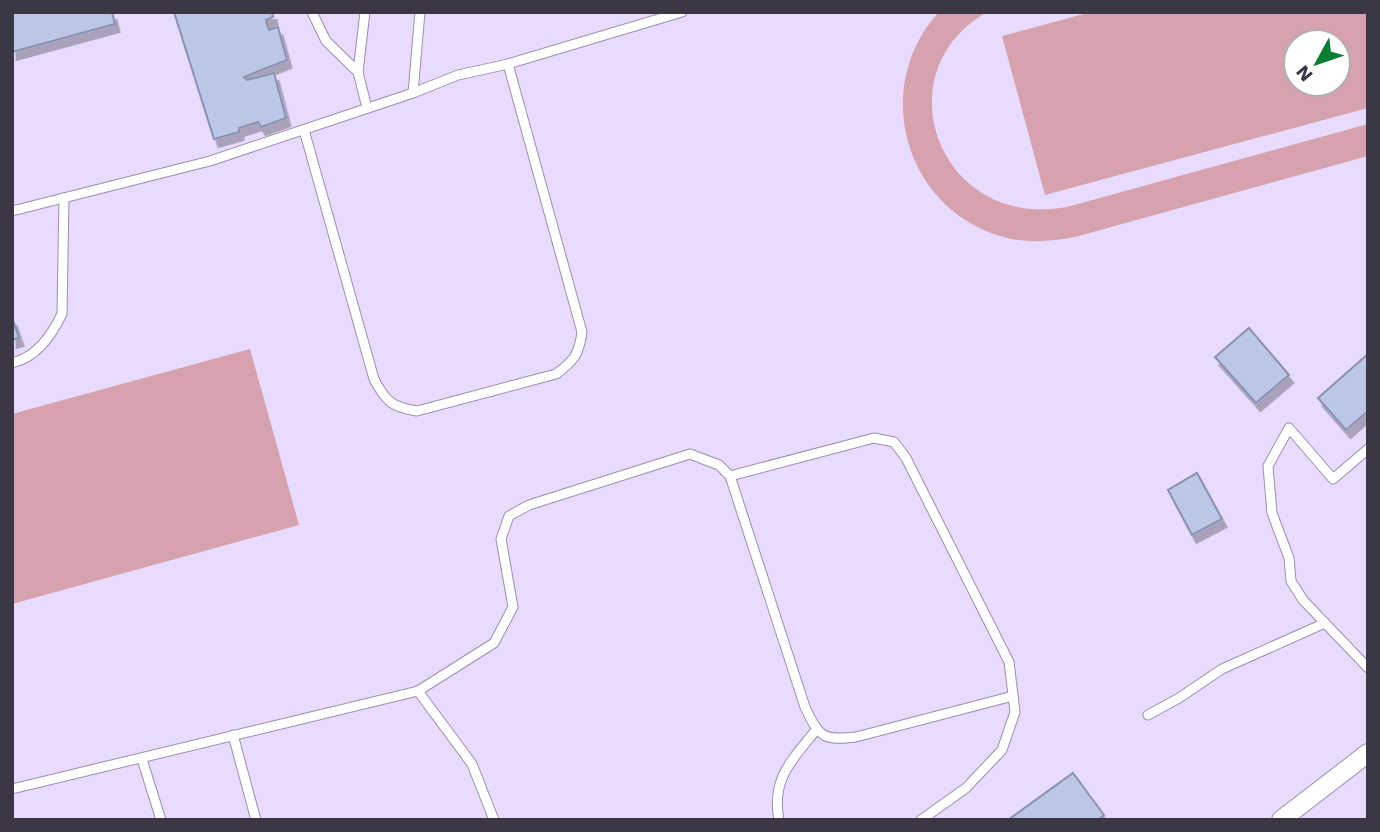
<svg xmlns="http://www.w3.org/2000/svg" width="1380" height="832" font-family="'Work Sans',sans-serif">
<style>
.green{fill:#d6a2ad;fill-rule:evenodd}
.building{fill:#bcc6e7;stroke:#8992b1;stroke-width:2;filter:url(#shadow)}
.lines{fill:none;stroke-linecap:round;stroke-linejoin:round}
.service-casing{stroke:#9b8fae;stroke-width:11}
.minor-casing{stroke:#9b8fae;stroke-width:20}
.service{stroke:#fff;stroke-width:9}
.minor{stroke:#fff;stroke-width:18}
</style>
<defs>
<filter id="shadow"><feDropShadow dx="4.5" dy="8" stdDeviation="0" flood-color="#0004"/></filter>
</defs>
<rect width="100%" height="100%" fill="#e8dbfd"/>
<g class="green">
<path d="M939 12H987C881 72 939 231 1067 207L1368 124V156L1075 237C1054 241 1033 243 1011 239 907 216 868 90 939 12Z"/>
<path d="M1091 12H1368V108L1045 195 1002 36ZM1338 42V84H1296V42Z"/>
<path d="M250 349 299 525 12 604V414Z"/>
</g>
<g class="building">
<path d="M12 12H112L115 24 12 52Z"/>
<path d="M174 12H272L273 17 266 20 269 30 278 27 287 60 244 77 247 80 274 73 286 118 261 127 258 122 239 128V132L214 139Z"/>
<path d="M12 317 19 338 12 340Z"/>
<path d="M1249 328 1289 375 1256 403 1215 357Z"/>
<path d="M1368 354V411L1346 430 1318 398Z"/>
<path d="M1197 473 1222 519 1192 535 1168 490Z"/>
<path d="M1073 773 1104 815 1098 820H1008Z"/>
</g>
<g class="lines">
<defs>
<g id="service">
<path d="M312 12 326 41 358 72"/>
<path d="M365 12 358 72 367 108"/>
<path d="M413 93 420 12"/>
<path d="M304 130 374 379C386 402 392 407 417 411L556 374C574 361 579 354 582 332L508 64"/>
<path d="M12 211 210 161 413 93 458 75 508 64 682 12"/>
<path d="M12 363C37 357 51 336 62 314L64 198"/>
<path d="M1368 449 1333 479 1289 428 1268 466 1272 513 1289 558 1291 581 1303 600 1368 668"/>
<path d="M730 476 805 707C819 737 823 741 856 737L1013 696"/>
<path d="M418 691 494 643 513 607 501 539 509 516 529 505 690 454 719 465 730 476 874 438 894 442 906 458 1009 662 1015 712 1002 750 966 788 921 820"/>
<path d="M1148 715 1179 698 1222 669 1325 623"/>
<path d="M233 735 256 820"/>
<path d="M142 759 161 820"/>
<path d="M12 789 418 691 472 764 494 820"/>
<path d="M779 820C771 779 792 760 816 730"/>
</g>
<path id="minor" d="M1281 820 1368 753"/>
</defs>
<use href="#service" class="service-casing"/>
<use href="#minor" class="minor-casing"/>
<use href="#service" class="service"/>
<use href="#minor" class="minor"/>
</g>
<rect width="1380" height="832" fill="none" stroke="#3c3744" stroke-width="28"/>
<g transform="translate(1317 63) rotate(230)"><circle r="33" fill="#ffffff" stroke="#b1afb4" stroke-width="2"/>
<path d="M0-5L12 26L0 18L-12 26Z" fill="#097d34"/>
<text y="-10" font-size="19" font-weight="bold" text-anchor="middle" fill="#3c3744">N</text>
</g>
</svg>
